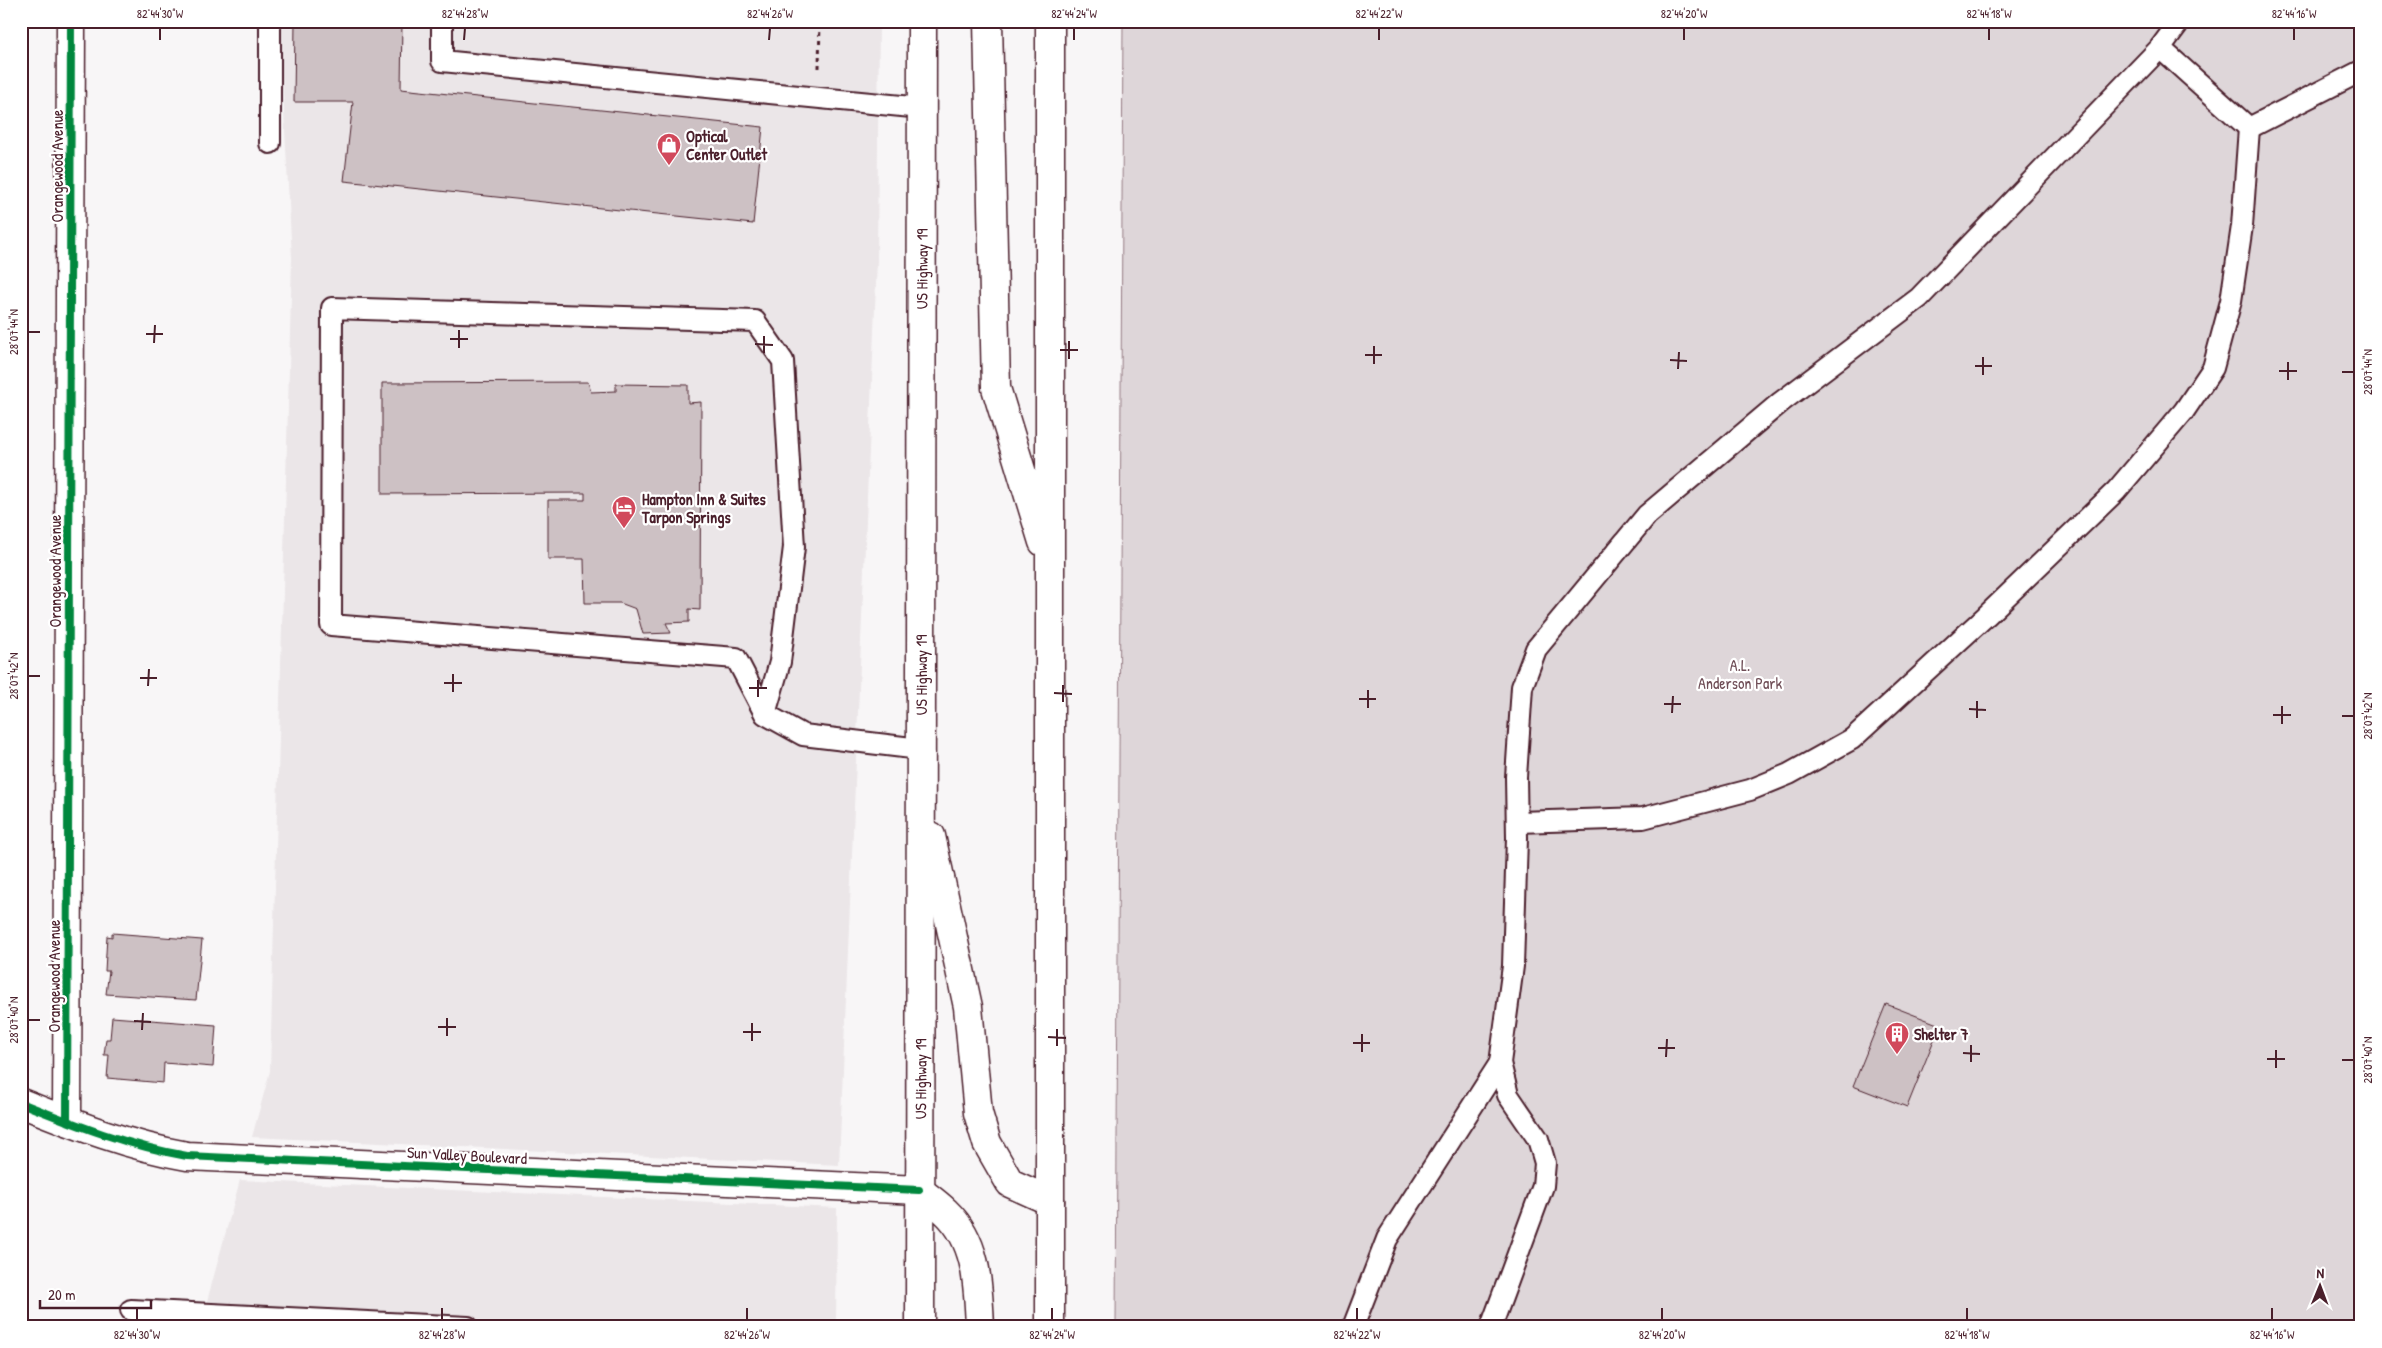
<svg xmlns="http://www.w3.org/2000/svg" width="2382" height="1348" font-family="'Patrick Hand',sans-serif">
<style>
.built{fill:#ebe6e8}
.green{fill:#ded6d9;stroke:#947a82}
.building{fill:#cdc1c4;stroke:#4a1f2b}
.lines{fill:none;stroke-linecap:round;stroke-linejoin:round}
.lane-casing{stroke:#4a1f2b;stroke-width:24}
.street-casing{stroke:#4a1f2b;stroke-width:31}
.highway-casing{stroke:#4a1f2b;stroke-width:31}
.path{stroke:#4a1f2b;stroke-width:3;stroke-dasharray:4 4;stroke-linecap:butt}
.lane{stroke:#fff;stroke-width:20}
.street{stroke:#fff;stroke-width:28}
.highway{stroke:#fff;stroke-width:28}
.cycleway-casing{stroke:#fff;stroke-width:11}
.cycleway{stroke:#00873e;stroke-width:8}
.ticks{fill:none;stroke:#4a1f2b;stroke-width:2}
.labels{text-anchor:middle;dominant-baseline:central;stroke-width:4.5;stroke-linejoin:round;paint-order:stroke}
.poi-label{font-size:16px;font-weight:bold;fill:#4a1f2b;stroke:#fff;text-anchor:start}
.street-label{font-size:16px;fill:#4a1f2b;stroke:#fff}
.park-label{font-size:16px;fill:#6f4d56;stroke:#fff}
.neatline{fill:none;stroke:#4a1f2b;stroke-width:2}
.ticks-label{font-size:12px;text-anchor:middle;fill:#4a1f2b}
</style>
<rect width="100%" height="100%" fill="#f8f6f7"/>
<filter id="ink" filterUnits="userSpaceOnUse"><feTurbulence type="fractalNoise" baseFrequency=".02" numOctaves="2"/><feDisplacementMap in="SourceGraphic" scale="10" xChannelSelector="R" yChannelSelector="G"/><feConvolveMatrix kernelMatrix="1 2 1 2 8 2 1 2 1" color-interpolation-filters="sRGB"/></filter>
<g filter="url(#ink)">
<g class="built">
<path d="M279 21H879L877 260 839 1165 252 1137 270 1071 292 258Z"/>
<path d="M240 1180 837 1208 836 1327H200Z"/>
</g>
<path class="green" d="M1123 21H2361V1327H1116Z"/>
<g class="building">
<path d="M295 21H402L401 89 763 127 753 224 344 181 353 102H294Z"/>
<path d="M588 382 591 392 616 391V384L688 385V403L701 402 700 610 689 609V622L666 623 671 633 643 634 636 609 620 603H585L584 559H548V500H585V493L382 494V383Z"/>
<path d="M112 933 202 940 196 1000 106 994 109 971H105L107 936 112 937Z"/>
<path d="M1886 1004 1940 1025 1907 1107 1853 1086Z"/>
<path d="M112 1017 216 1025 213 1067 164 1063 163 1083 107 1078 109 1055H104L106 1039H110Z"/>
</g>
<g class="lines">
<defs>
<g id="lane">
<path d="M442 21V61L922 108"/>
<path d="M2160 48 2249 128 2361 71"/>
<path d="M270 143V21"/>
<path d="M765 714 780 662 794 547 783 361 755 321 332 308 331 625 736 658 765 714 803 735 920 749"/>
<path d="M1517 822 1643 818 1750 790 1789 774 1852 739 1986 616 2116 491 2184 411 2213 368 2231 301 2242 226 2249 128"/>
<path d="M131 1310 468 1327"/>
<path d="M1353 1327 1387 1239 1500 1063"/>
<path d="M1491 1327 1543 1186 1545 1163 1538 1139 1508 1095 1500 1063 1513 966 1517 838 1516 777 1522 687 1536 649 1647 515 1781 402 1919 298 2160 48 2180 21"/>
</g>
<g id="street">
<path d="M21 1103C76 1125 129 1146 187 1156L919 1190"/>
<path d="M67 1121 71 21"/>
</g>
<g id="highway">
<path d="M988 21 996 388 1043 542"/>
<path d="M931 836 968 1007 978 1113 987 1143 1010 1183 1050 1201"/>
<path d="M919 1190C928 1197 938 1204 946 1212 978 1242 978 1286 980 1327"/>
<path id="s1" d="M920 1327 922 21"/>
<path d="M1050 1327V21"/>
</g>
</defs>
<use href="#lane" class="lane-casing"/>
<use href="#street" class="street-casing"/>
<use href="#highway" class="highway-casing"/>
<path class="path" d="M819 68 820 21"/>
<use href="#lane" class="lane"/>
<use href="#street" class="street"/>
<use href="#highway" class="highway"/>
<defs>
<g id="cycleway">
<path d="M21 1103C76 1125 129 1146 187 1156L919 1190"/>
<path d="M67 1121 71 21"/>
</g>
</defs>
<use href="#cycleway" class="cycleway-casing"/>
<use href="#cycleway" class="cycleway"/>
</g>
</g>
<path class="ticks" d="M160 40V28M464 40 465 28M769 40 770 28M1074 40V28M1379 40V28M1684 40V28M1989 40V28M2294 40V28M28 332H40M146 334H163M450 339H468M154 343 155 325M755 344 773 345M459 348V330M1060 350H1078M764 353V336M1365 355H1382M1069 359V341M1670 360 1687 361M1374 364V346M1975 366H1992M1678 369 1679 352M2279 371H2297M2342 372H2354M1983 375V357M2288 380V362M28 676H40M140 678H157M444 683H462M148 686 149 669M749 688H767M453 692V674M1054 693 1072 694M758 697V680M1359 699H1376M1063 702V685M1664 704H1681M1368 708V690M1969 709 1986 710M1672 713 1673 696M2273 715H2291M2342 716H2354M1977 718V701M2282 724V706M28 1020H40M134 1021 151 1022M438 1027H456M142 1030 143 1013M743 1032H761M447 1036V1018M1048 1037 1066 1038M752 1041V1023M1353 1043H1370M1057 1046V1029M1658 1048H1675M1362 1052V1034M1963 1053 1980 1054M1666 1057 1667 1039M2267 1059H2285M2342 1060H2354M1971 1062V1045M2276 1068V1050M137 1320V1308M442 1320V1308M747 1320V1308M1052 1320V1308M1357 1320V1308M1662 1320V1308M1967 1320V1308M2272 1320V1308"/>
<defs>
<symbol id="shop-pin" viewBox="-11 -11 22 30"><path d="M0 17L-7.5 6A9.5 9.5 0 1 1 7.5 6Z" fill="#d1495b" stroke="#fff"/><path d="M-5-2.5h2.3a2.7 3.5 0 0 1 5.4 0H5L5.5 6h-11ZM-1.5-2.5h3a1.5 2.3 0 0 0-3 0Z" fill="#fff"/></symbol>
<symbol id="hotel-pin" viewBox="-11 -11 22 30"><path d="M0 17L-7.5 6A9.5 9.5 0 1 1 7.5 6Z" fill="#d1495b" stroke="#fff"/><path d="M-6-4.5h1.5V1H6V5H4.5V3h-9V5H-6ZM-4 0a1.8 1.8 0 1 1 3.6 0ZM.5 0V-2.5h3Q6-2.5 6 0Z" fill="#fff"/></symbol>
<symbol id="building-pin" viewBox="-11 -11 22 30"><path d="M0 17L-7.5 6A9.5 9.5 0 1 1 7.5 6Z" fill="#d1495b" stroke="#fff"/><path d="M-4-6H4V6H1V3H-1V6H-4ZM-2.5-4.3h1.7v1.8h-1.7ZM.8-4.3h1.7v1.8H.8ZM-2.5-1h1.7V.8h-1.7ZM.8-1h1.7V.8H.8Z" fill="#fff"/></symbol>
</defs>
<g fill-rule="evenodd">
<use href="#shop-pin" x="655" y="131" width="28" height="38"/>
<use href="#hotel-pin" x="610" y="494" width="28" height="38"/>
<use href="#building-pin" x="1883" y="1020" width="28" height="38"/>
</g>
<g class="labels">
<g class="poi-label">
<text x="686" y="136">Optical<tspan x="686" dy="18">Center Outlet</tspan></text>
<text x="642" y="499">Hampton Inn &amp; Suites<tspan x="642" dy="18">Tarpon Springs</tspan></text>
<text x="1914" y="1034">Shelter 7</text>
</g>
<g class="street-label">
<text transform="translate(57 166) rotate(-90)">Orangewood Avenue</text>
<text stroke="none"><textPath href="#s1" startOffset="1058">US Highway 19</textPath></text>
<text transform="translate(55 571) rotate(-90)">Orangewood Avenue</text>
<text stroke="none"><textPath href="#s1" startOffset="652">US Highway 19</textPath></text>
<text transform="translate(54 976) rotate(-90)">Orangewood Avenue</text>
<text stroke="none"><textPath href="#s1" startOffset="248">US Highway 19</textPath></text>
<text transform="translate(467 1155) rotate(3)">Sun Valley Boulevard</text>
</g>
<g class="park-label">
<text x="1740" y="665">A.L.<tspan x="1740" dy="18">Anderson Park</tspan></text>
</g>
</g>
<rect width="2382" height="1348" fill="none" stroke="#fff" stroke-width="55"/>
<g transform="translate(2320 1286) rotate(1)" stroke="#ffffff" stroke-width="4" paint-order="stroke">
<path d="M0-4L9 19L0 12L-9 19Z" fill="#4a1f2b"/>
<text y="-8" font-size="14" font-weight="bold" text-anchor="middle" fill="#4a1f2b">N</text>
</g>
<path d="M40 1300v8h111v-8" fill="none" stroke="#4a1f2b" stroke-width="2.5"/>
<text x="48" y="1300" font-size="15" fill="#4a1f2b" stroke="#ffffff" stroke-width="4" paint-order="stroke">20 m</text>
<rect x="28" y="28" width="2326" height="1292" class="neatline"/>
<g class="ticks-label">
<text x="160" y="18">82°44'30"W</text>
<text x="465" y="18">82°44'28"W</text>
<text x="770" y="18">82°44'26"W</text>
<text x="1074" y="18">82°44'24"W</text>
<text x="1379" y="18">82°44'22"W</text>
<text x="1684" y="18">82°44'20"W</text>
<text x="1989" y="18">82°44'18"W</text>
<text x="2294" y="18">82°44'16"W</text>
<text transform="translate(14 332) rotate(-90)" y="4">28°07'44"N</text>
<text transform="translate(2368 372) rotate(-90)" y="4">28°07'44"N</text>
<text transform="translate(14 676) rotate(-90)" y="4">28°07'42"N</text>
<text transform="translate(2368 716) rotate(-90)" y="4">28°07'42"N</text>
<text transform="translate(14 1020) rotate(-90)" y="4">28°07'40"N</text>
<text transform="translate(2368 1060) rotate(-90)" y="4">28°07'40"N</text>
<text x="137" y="1339">82°44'30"W</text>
<text x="442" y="1339">82°44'28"W</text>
<text x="747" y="1339">82°44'26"W</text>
<text x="1052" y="1339">82°44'24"W</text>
<text x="1357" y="1339">82°44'22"W</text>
<text x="1662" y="1339">82°44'20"W</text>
<text x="1967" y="1339">82°44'18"W</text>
<text x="2272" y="1339">82°44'16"W</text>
</g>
</svg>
